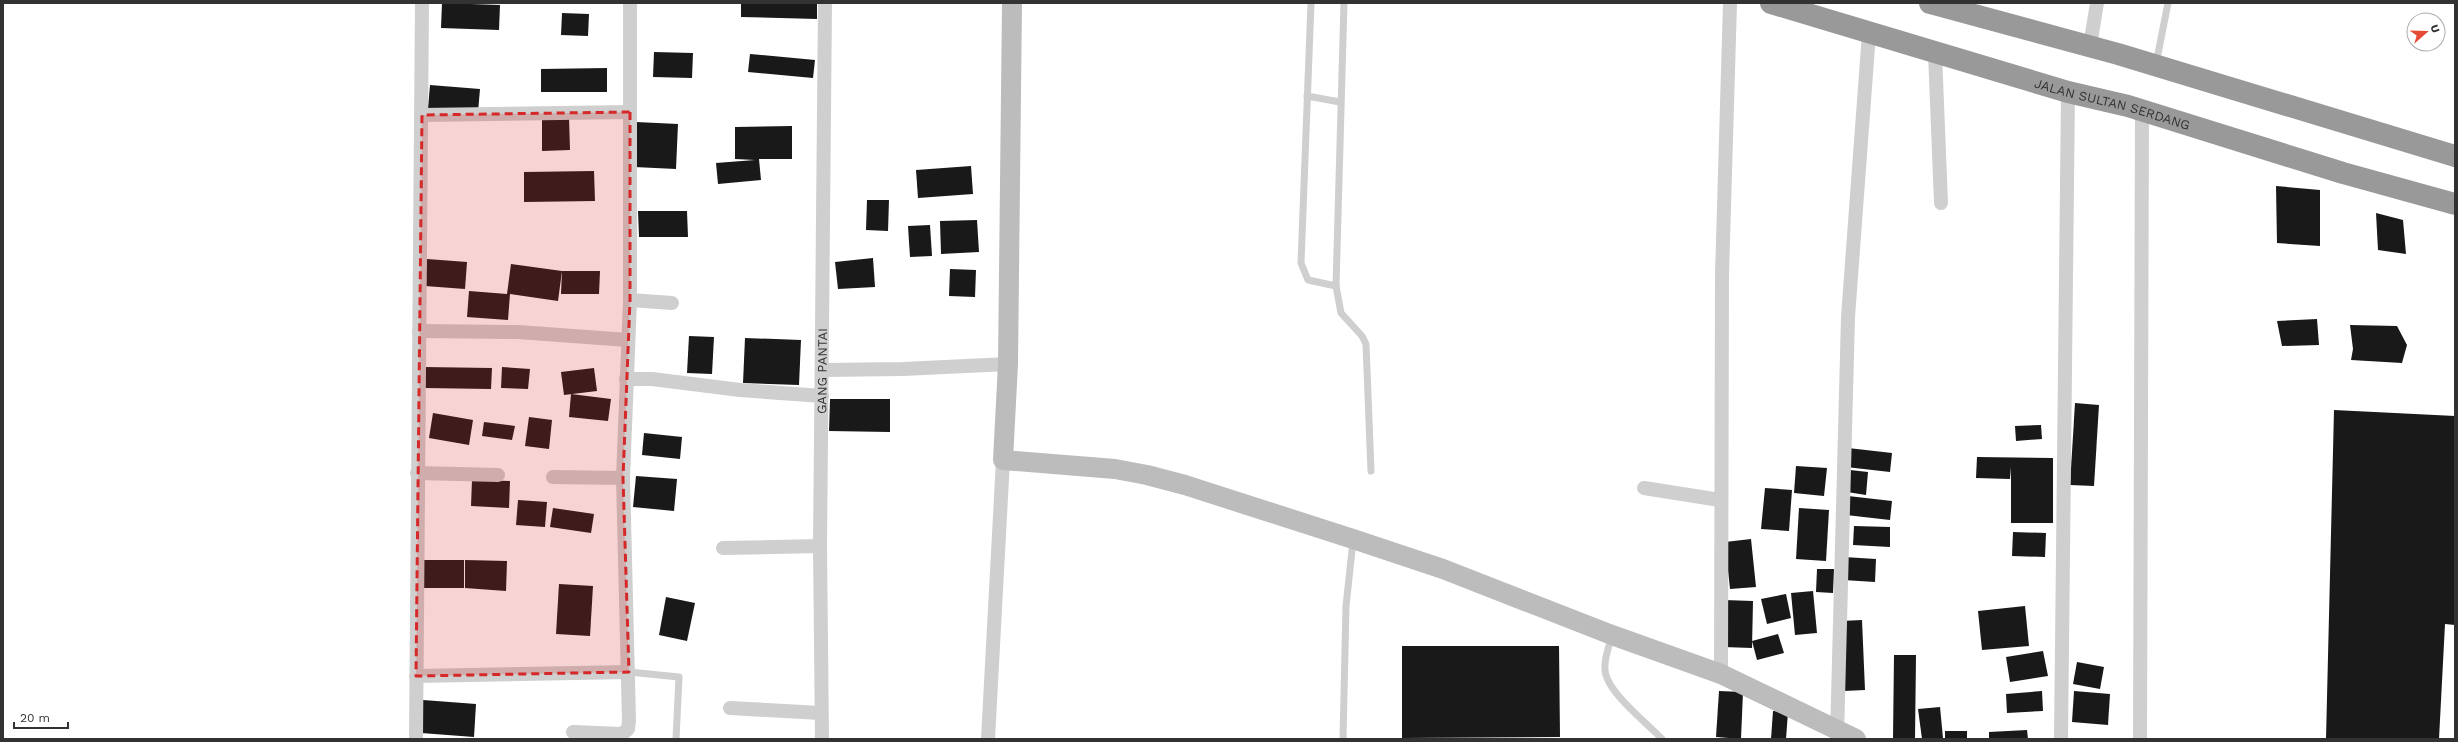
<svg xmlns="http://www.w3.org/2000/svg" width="2458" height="742" font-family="'Work Sans',sans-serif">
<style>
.building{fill:#191919}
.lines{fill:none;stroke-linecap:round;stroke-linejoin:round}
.lane{stroke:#cfcfcf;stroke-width:7}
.street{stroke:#cfcfcf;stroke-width:14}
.secondary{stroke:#bcbcbc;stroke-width:20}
.highway{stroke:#999;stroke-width:22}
.marked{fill:#d62828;fill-opacity:0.2;stroke:#d62828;stroke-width:3;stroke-dasharray:8 5;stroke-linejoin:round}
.labels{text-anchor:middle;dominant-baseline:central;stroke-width:4;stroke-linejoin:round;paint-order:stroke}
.street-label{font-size:13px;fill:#323232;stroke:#fff}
</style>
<rect width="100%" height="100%" fill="#fff"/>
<g class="building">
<path d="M442 3 500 5 499 30 441 28Z"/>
<path d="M741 3H817V19L741 17Z"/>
<path d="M562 13 589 14 588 36 561 35Z"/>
<path d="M654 52 693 53 692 78 653 77Z"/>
<path d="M750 54 815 60 813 78 748 72Z"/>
<path d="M607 68V92H541V69Z"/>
<path d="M430 85 480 89 478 112 428 108Z"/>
<path d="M542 118H569L570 150 542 151Z"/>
<path d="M636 122 678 124 676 169 634 167Z"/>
<path d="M792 126V159H759L761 180 718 184 716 163 755 160 735 159V127Z"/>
<path d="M971 166 973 194 918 198 916 170Z"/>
<path d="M594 171 595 201 524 202V172Z"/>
<path d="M2276 186 2320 190V246L2277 243Z"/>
<path d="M867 200H889L888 231 866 230Z"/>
<path d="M638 211H687L688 237H639Z"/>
<path d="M2376 213 2403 220 2406 254 2378 250Z"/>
<path d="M977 220 979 252 941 254 940 221Z"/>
<path d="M930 225 932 256 910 257 908 226Z"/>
<path d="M873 258 875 287 838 289 835 262Z"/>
<path d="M427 259 467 262 465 289 425 286Z"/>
<path d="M511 264 562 271 558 301 510 294 508 320 467 317 469 291 507 294Z"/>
<path d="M950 269 976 270 975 297 949 296Z"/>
<path d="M562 271H600L599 294H561Z"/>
<path d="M2317 319 2319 345 2282 346 2277 321Z"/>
<path d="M2350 325 2397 326 2407 345 2402 363 2351 360 2353 349Z"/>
<path d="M689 336 714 337 712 374 687 373Z"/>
<path d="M745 338 801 340 799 385 743 383Z"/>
<path d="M424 367 492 368 491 389 424 388Z"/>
<path d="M502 367 530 369 528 389 501 388Z"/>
<path d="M594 368 597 391 564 395 561 372Z"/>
<path d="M571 394 611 399 608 421 569 417Z"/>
<path d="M830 399H890V432L829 431Z"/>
<path d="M2075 403 2099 405 2094 486 2070 485Z"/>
<path d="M2334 410 2455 416V625L2445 624 2439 739H2326Z"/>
<path d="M433 413 473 420 469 445 429 438Z"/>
<path d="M529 417 552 420 549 449 525 446Z"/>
<path d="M484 422 515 426 512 440 482 436Z"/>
<path d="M2041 425 2042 439 2016 441 2015 426Z"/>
<path d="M644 433 682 437 680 459 642 455Z"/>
<path d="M1848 448 1892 453 1890 472 1846 467Z"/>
<path d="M1977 457 2053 458V523H2011V467L2010 479 1976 478Z"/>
<path d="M1796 466 1827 468 1824 496 1794 493Z"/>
<path d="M1850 470 1868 472 1866 495 1847 492Z"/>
<path d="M636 476 677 479 674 511 633 507Z"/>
<path d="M472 480 510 481 509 508 471 506Z"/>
<path d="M1765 488 1792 490 1789 531 1761 529Z"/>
<path d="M1848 496 1892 501 1890 520 1846 515Z"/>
<path d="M518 500 547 502 545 527 516 525Z"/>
<path d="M553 508 594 514 591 533 550 527Z"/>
<path d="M1799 508 1829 510 1826 561 1796 559Z"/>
<path d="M1854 526 1890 527V547L1853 545Z"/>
<path d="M2013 532 2046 533 2045 557 2012 556Z"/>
<path d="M1751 539 1756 587 1730 589 1725 542Z"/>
<path d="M1844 557 1876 559 1875 582 1843 580Z"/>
<rect x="418" y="560" width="46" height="28"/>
<path d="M465 560 507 561 506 591 465 588Z"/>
<path d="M1817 569H1834L1833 593 1816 592Z"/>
<path d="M559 584 593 586 590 636 556 634Z"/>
<path d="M1813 591 1817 633 1795 635 1791 593Z"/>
<path d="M1786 594 1791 618 1767 624 1761 599Z"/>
<path d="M666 597 695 603 687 641 659 635Z"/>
<path d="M1724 600 1753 601 1752 648 1723 647Z"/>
<path d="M2025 606 2029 646 1982 650 1978 611Z"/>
<path d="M1862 620 1865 690 1844 691 1841 621Z"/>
<path d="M1778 634 1784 653 1757 660 1752 641Z"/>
<path d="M1402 646H1559L1560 737 1402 738Z"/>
<path d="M2043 651 2048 676 2010 682 2006 657Z"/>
<path d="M1894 655H1916L1915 739H1893Z"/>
<path d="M2077 662 2104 667 2100 689 2073 684Z"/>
<path d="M1719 691 1743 692 1741 739 1716 737Z"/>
<path d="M2042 691 2043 711 2007 713 2006 694Z"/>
<path d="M2074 691 2110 694 2108 725 2072 722Z"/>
<path d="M423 700 476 704 474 737 421 733Z"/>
<path d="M1940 707 1943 738 1922 739 1918 709Z"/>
<path d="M1773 711 1788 712 1786 739H1771Z"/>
<path d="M2027 730 2028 739H1989V732Z"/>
<rect x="1945" y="731" width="22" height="8"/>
</g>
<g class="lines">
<g class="lane">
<path d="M1311 3 1301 263 1308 280 1336 286"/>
<path d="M1344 3 1336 286 1341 313 1362 336 1366 344 1371 471"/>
<path d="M2156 64 2168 3"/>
<path d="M1307 96 1340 102"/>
<path d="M1612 636C1609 646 1604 658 1605 669 1605 691 1647 723 1662 739"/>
<path d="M629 672 679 677 676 739"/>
<path d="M1343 739 1346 606 1353 541"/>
</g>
<g class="street">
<path d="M2090 46 2097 3"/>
<path d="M1935 53 1941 203"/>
<path d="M422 115 630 112"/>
<path d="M630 300 672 303"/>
<path d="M419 331 518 332 628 340"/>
<path d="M823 370 903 369 1008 364"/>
<path d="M626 379H652L740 390 822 396"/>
<path d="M417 473 498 475"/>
<path d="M553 477 623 478"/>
<path d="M1644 488 1720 500"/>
<path d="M723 548 820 546"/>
<path d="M1721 674 1722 275 1730 3"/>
<path d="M416 676 629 672"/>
<path d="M730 708 821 713"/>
<path d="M573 732 622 734 628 729 629 721 623 478 630 300V3"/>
<path d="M1837 737 1848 317 1869 33"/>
<path d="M416 739 422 3"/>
<path id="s1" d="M822 739 820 546 825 3"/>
<path d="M988 739 1003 460"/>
<path d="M2061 739 2068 92"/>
<path d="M2140 739 2142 111"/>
</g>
<path class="secondary" d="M1012 3 1008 364 1003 460 1115 469 1147 475 1185 485 1353 539 1443 569 1612 635 1721 674 1856 739"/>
<g class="highway">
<path id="s2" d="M1771 3 2068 92 2128 106 2343 173 2455 204"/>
<path d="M1930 3 2118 54 2455 156"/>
</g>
</g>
<path class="marked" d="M630 112V300L623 478 629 672 416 676 422 115Z"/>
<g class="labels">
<g class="street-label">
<text stroke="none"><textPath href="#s2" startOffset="356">JALAN SULTAN SERDANG</textPath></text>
<text stroke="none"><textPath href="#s1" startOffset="368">GANG PANTAI</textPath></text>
</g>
</g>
<rect width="2458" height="742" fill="none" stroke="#323232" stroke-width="8"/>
<g transform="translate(2426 32) rotate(70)"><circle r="19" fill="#ffffff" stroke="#adadad"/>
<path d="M0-3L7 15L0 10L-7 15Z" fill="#e64b36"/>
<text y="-6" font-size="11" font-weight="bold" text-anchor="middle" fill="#323232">U</text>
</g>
<path d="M14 722v6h54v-6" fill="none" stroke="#323232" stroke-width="2"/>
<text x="20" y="722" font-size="12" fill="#323232" stroke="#ffffff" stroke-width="3" paint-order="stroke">20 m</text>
</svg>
